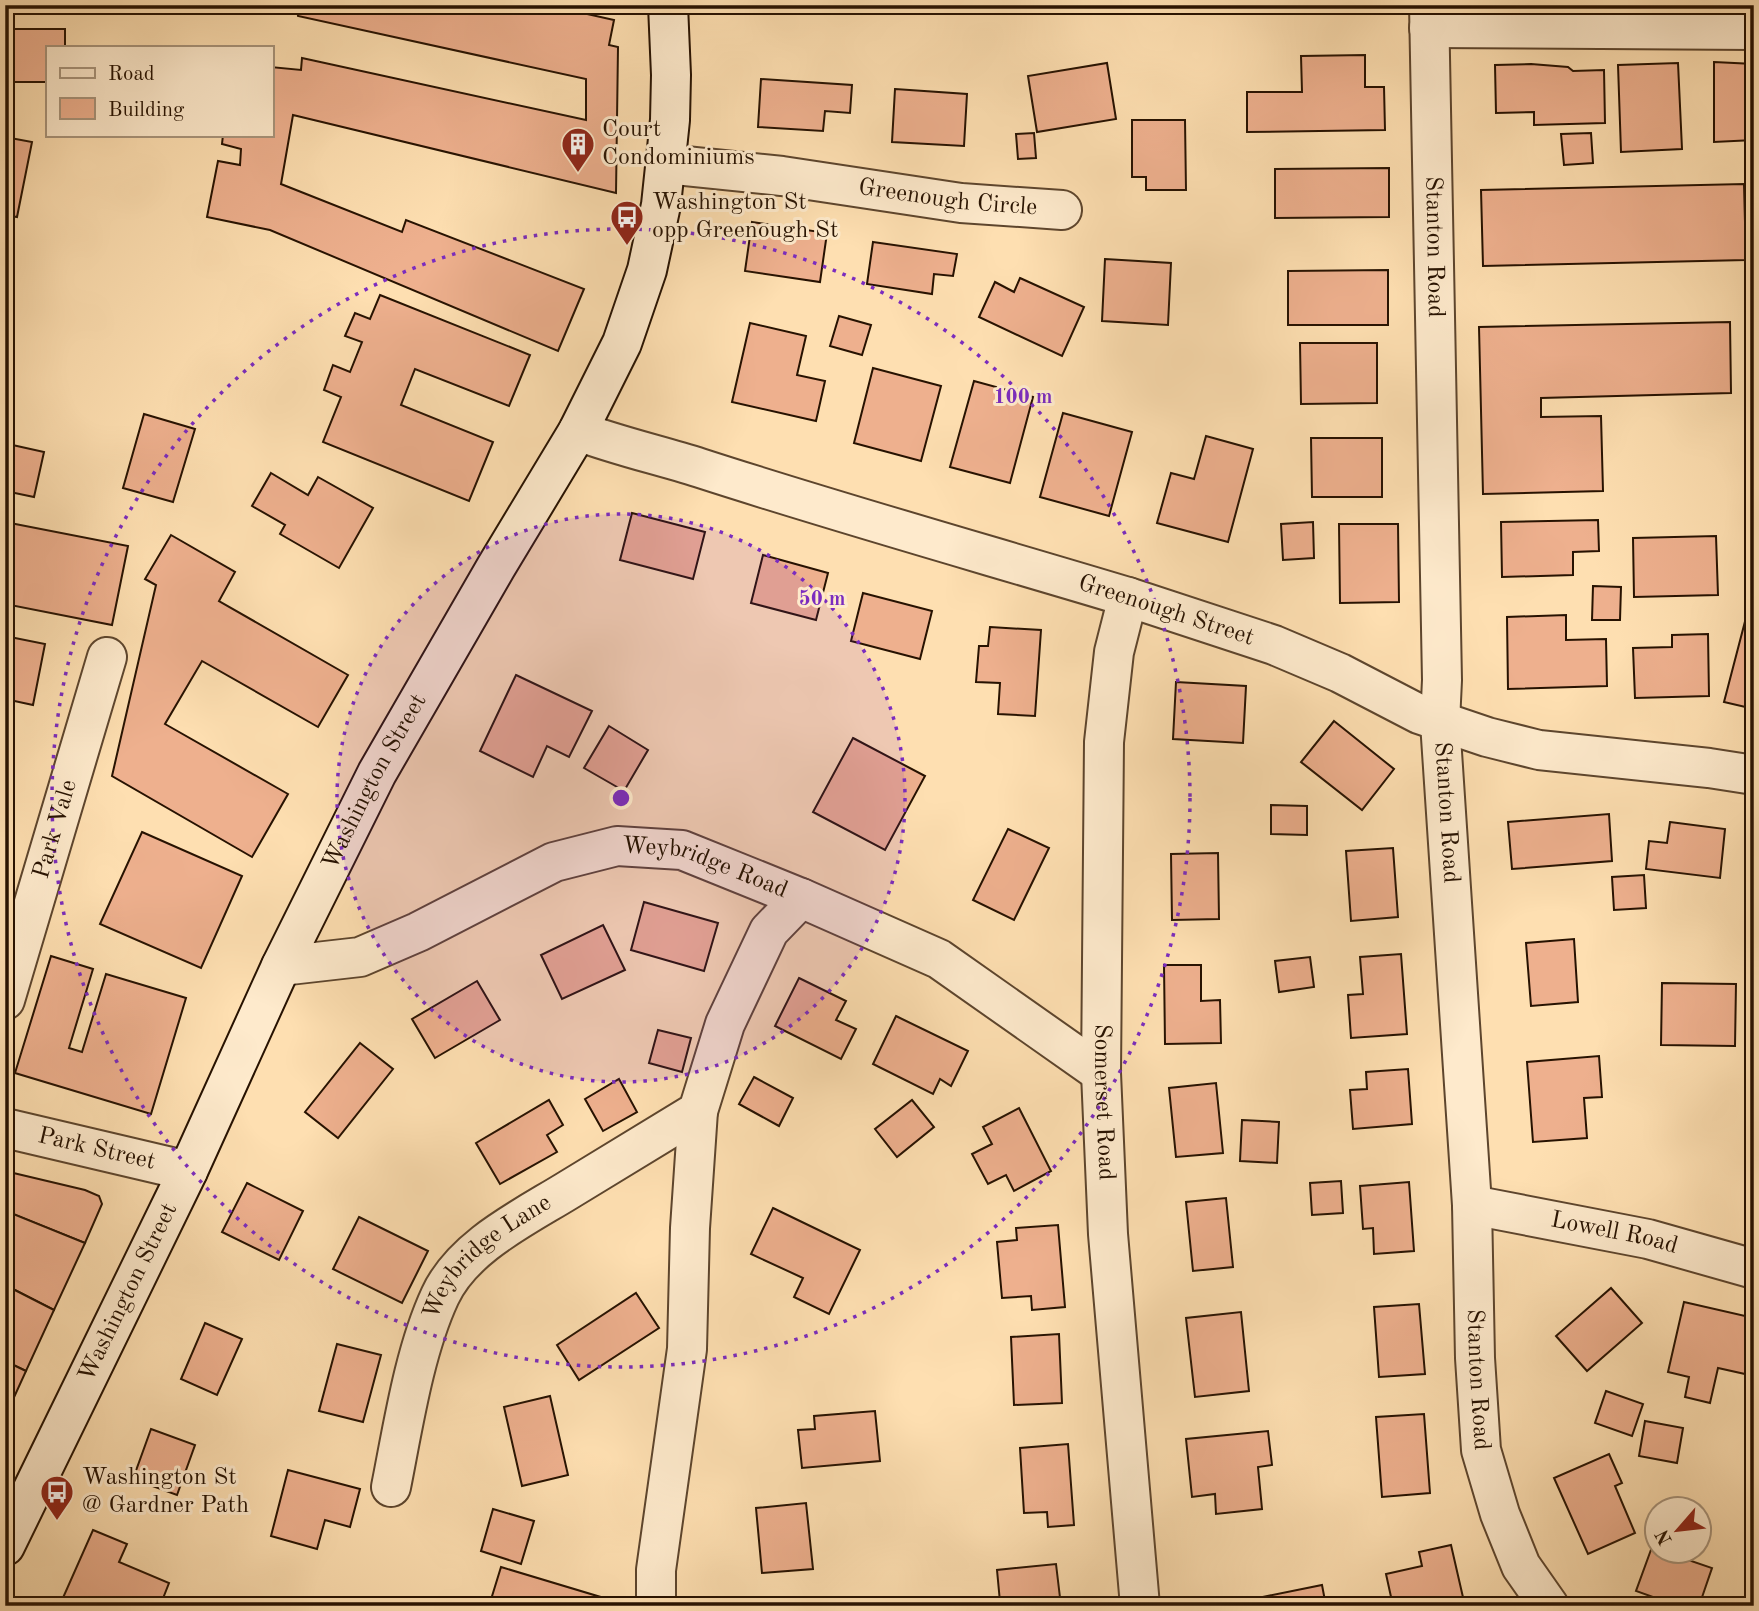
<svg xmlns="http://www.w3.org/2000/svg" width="1759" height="1611" font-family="'Old Standard TT',serif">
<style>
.building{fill:#eeb08e;stroke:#271201;stroke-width:2}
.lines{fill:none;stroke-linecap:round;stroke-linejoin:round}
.minor-casing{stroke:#5d452d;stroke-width:42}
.tertiary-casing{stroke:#5d452d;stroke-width:42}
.secondary-casing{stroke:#271201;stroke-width:42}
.minor{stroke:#feeacc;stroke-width:38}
.tertiary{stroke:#feeacc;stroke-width:38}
.secondary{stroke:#feeacc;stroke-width:38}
.ring{fill:none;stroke:#7b2cbf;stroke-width:3.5;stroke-dasharray:3.5 7}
.labels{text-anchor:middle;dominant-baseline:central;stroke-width:6;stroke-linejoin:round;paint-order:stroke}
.poi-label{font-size:24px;fill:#271201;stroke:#feeacc;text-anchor:start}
.street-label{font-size:24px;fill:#271201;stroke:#feeacc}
.centre{fill:#7b2cbf;stroke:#feeacc;stroke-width:3.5}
.ring-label{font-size:21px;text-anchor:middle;font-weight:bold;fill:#7b2cbf;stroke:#feeacc;stroke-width:6;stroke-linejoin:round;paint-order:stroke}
</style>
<rect width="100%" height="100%" fill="#fedfb1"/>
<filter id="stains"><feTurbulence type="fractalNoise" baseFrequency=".00286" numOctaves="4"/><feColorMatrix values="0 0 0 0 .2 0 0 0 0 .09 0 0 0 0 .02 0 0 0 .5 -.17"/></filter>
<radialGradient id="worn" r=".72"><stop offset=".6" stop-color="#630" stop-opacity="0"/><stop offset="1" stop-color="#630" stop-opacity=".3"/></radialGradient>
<g class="building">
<path d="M288 5H547L614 20 609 45 618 47 616 193 293 115 281 184 402 232 406 220 584 289 558 351 270 230 207 217 218 161 240 165 241 149 222 144 223 135H271V67L301 70 302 58 586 120V79L298 16 297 6Z"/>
<path d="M5 29H65V47H47V82H5Z"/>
<path d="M1365 55V87H1384L1385 130 1247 132V92H1302L1301 56Z"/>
<path d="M1714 62 1754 64V140L1714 142Z"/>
<path d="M1107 63 1116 119 1037 132 1028 76Z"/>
<path d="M1678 63 1682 149 1621 152 1618 65Z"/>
<path d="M1531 64 1568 67 1573 71 1604 70 1605 123 1534 125V112L1496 113 1495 65Z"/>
<path d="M761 79 852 85 850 113 825 111 823 131 758 127Z"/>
<path d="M895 89 967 94 964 146 892 142Z"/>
<path d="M1132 120H1185L1186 190H1146V177H1132Z"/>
<path d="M1034 133 1036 158 1018 159 1016 134Z"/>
<path d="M1591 133 1593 163 1564 165 1561 134Z"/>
<path d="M5 137 32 142 17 217 5 215Z"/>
<path d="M1389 168V217L1275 218V169Z"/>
<path d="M1744 184 1746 260 1483 266 1481 190Z"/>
<path d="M752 222 827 233 820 282 745 271Z"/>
<path d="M873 242 957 254 953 276 934 274 932 294 867 284Z"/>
<path d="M1105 259 1171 263 1168 325 1102 321Z"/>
<path d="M1388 270V325H1288V271Z"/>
<path d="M1020 278 1084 307 1062 356 979 317 995 282 1014 292Z"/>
<path d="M380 295 530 355 509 406 415 369 401 405 493 442 469 501 323 442 341 397 324 390 333 365 350 372 362 342 345 336 355 313 370 319Z"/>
<path d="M839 316 871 325 862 355 830 346Z"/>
<path d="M1730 322 1731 393 1541 398V417L1601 416 1603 491 1483 494 1479 327Z"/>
<path d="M750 323 806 336 797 375 825 381 816 421 732 402Z"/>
<path d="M1746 340H1754V372H1748Z"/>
<path d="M1300 343H1377V403L1301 404Z"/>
<path d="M873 368 941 386 921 461 854 443Z"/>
<path d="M974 381 1033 397 1010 483 950 467Z"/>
<path d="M1063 413 1132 432 1109 516 1040 497Z"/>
<path d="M144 414 195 429 173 502 123 488Z"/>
<path d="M1206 436 1253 449 1228 542 1157 523 1171 473 1194 479Z"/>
<path d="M1311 438H1382V497H1312Z"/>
<path d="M8 444 44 452 34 497 5 491V456Z"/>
<path d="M271 473 308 495 318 477 373 508 339 568 280 534 285 525 252 506Z"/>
<path d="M632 513 705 532 693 579 620 560Z"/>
<path d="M1598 520 1599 551 1573 552V575L1502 577 1501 522Z"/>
<path d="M5 522 128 546 112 625 5 604Z"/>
<path d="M1313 522 1314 558 1283 560 1281 524Z"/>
<path d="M1339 524H1398L1399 602 1340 603Z"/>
<path d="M171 535 235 572 219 601 348 675 318 727 202 661 165 724 288 794 252 857 112 776 156 585 145 579Z"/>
<path d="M1716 536 1718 595 1634 597 1633 538Z"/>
<path d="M763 555 828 573 816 620 751 603Z"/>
<path d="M1593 586 1621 587 1620 620H1592Z"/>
<path d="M863 593 932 611 920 659 851 641Z"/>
<path d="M1748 610 1754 611V709L1724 702Z"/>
<path d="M1566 615V640L1606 639 1607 686 1508 689 1507 617Z"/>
<path d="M990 627 1041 630 1035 716 998 714 1000 683 976 682 979 646H988Z"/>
<path d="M1708 634 1709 696 1635 698 1633 648 1672 647V635Z"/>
<path d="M5 636 45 644 33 705 5 699Z"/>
<path d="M516 675 592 711 569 757 547 746 533 777 480 751Z"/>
<path d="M1176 682 1246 686 1243 743 1173 739Z"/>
<path d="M1334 721 1394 769 1362 810 1301 762Z"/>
<path d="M609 726 648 750 624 791 584 768Z"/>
<path d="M5 729 13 731 5 768Z"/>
<path d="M853 738 925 776 885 850 813 812Z"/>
<path d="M1271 805 1307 806V835L1271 834Z"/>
<path d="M1609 814 1612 861 1512 869 1508 822Z"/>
<path d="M1670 822 1725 829 1720 878 1646 869 1649 841 1667 843Z"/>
<path d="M1008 829 1049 848 1014 920 973 900Z"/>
<path d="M142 832 242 876 201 968 100 924Z"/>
<path d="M1393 848 1398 917 1351 921 1346 851Z"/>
<path d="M1218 853 1219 919 1172 920 1171 854Z"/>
<path d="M1644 875 1646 908 1614 910 1612 877Z"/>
<path d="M644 902 718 923 704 971 631 950Z"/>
<path d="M603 925 625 970 562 999 541 955Z"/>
<path d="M1574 939 1578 1002 1531 1006 1526 943Z"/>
<path d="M1401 954 1407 1034 1351 1038 1348 995 1363 994 1360 957Z"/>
<path d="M51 956 93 969 69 1048 82 1052 106 974 186 998 151 1114 15 1073Z"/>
<path d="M1310 957 1314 987 1279 992 1275 961Z"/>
<path d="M1164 965H1201V1001L1220 1000 1221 1043 1165 1044Z"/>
<path d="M799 978 846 1001 836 1020 856 1029 841 1059 775 1026Z"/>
<path d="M477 981 500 1020 435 1058 412 1019Z"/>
<path d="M1662 983 1736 984 1735 1046 1661 1045Z"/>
<path d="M896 1016 968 1051 951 1086 940 1079 933 1094 873 1064Z"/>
<path d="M658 1030 691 1038 682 1072 649 1063Z"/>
<path d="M360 1043 393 1069 338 1138 305 1112Z"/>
<path d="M1599 1056 1602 1097 1584 1098 1587 1138 1533 1142 1527 1062Z"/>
<path d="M1408 1069 1412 1124 1353 1129 1350 1090 1367 1089 1366 1072Z"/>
<path d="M754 1077 793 1098 779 1126 739 1104Z"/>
<path d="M619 1079 637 1112 603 1131 585 1099Z"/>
<path d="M1216 1083 1223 1153 1176 1157 1169 1088Z"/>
<path d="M549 1100 563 1125 547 1135 557 1152 500 1184 476 1143Z"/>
<path d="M912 1100 934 1127 897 1157 875 1129Z"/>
<path d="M1019 1108 1051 1171 1014 1191 1006 1175 988 1184 972 1154 992 1144 983 1127Z"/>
<path d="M1242 1120 1279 1122 1277 1163 1240 1161Z"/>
<path d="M5 1171 85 1190 99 1196 102 1204 85 1243 5 1211Z"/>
<path d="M1341 1181 1343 1213 1312 1215 1310 1183Z"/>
<path d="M1409 1182 1414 1251 1374 1254 1373 1228 1363 1229 1360 1186Z"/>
<path d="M247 1183 303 1211 279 1260 222 1232Z"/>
<path d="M1226 1198 1233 1267 1193 1271 1186 1202Z"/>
<path d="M773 1208 860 1250 829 1314 794 1297 803 1278 751 1254Z"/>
<path d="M6 1211 85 1243 54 1310 5 1285V1241L8 1236 5 1234Z"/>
<path d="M359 1217 428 1251 402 1303 333 1269Z"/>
<path d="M1058 1225 1065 1307 1032 1310 1031 1296 1002 1298 997 1242 1017 1240 1016 1228Z"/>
<path d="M5 1285 54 1310 26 1371 5 1361Z"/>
<path d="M1611 1288 1642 1323 1587 1371 1556 1336Z"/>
<path d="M636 1293 659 1328 579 1380 557 1345Z"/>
<path d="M1684 1302 1754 1318V1333L1745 1374 1718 1368 1710 1403 1685 1397 1689 1377 1668 1372Z"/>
<path d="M1419 1304 1425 1374 1379 1377 1374 1307Z"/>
<path d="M1241 1312 1249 1391 1195 1397 1186 1318Z"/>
<path d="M205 1323 242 1339 217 1395 181 1379Z"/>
<path d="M1059 1334 1062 1403 1014 1405 1011 1337Z"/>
<path d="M337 1344 381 1355 363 1422 319 1411Z"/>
<path d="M5 1361 26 1371 5 1417Z"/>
<path d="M1606 1391 1643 1404 1632 1436 1595 1423Z"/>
<path d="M550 1396 568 1475 522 1486 504 1407Z"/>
<path d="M875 1411 880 1461 802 1468 798 1430 815 1429 814 1416Z"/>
<path d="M1424 1414 1430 1493 1382 1497 1376 1417Z"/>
<path d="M1645 1421 1683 1428 1677 1463 1639 1456Z"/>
<path d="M151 1429 195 1445 177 1495 133 1479Z"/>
<path d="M1268 1431 1272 1465 1258 1467 1262 1509 1216 1514 1215 1494 1192 1497 1186 1439Z"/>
<path d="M1068 1444 1074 1525 1048 1527 1047 1512 1024 1513 1020 1448Z"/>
<path d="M1609 1454 1622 1483 1615 1486 1635 1533 1588 1554 1554 1478Z"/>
<path d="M288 1470 360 1489 350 1527 325 1520 317 1549 271 1536Z"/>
<path d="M806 1503 813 1569 762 1573 756 1508Z"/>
<path d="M493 1509 534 1521 521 1564 481 1551Z"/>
<path d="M93 1530 127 1544 119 1562 169 1583 160 1606H75L62 1600Z"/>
<path d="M1451 1545 1465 1606H1393L1386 1574 1422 1566 1419 1552Z"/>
<path d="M1652 1547 1658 1549V1552H1665L1712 1568 1699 1606H1678L1636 1591Z"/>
<path d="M1056 1564 1061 1606H1020L1019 1600 1000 1602 997 1570Z"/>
<path d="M501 1567 604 1598 601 1606H489Z"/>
<path d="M1322 1585 1326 1606H1249L1248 1600Z"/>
</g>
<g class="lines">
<defs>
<g id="minor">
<path id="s1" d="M1429 5 1442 680 1440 722 1472 1205 1475 1358 1481 1450 1500 1514 1521 1566 1549 1606"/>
<path d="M1429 28 1754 30"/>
<path id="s2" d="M666 164 782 176 961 203 1062 210"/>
<path d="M1128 597 1274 645 1340 673 1419 714 1487 737 1539 750 1709 768 1754 775"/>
<path id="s3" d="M281 966 360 957 418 932 554 862 617 846 682 850 801 898 939 959 1101 1073"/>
<path id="s4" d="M5 1000 107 657"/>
<path id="s5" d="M1472 1205 1648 1239 1754 1269"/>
<path id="s6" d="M391 1487C403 1427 414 1352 440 1296 463 1246 525 1217 570 1189 612 1163 655 1137 698 1111L725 1024 769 931 801 898"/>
<path d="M656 1606V1570L687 1349 690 1228 698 1111"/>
</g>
<g id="tertiary">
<path id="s7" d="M578 431C618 446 659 455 700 468 842 514 985 554 1128 597L1114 652 1104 742 1101 1073 1108 1234 1140 1606"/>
<path id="s8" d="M5 1128 188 1171"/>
</g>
<g id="secondary">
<path id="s9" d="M5 1546 188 1171 281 966 377 773 496 567 578 431 622 343 647 270 661 205 670 120 671 75 668 5"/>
</g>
</defs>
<use href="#minor" class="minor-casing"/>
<use href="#tertiary" class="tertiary-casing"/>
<use href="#secondary" class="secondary-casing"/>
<use href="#minor" class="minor"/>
<use href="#tertiary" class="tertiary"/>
<use href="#secondary" class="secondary"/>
</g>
<circle cx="621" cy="798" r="284" fill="#7b2cbf" fill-opacity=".12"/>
<g class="ring">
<circle cx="621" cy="798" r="284"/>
<circle cx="621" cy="798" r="569"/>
</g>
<defs>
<symbol id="building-pin" viewBox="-11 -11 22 30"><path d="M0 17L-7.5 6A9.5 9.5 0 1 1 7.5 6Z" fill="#8f2418" stroke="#feeacc"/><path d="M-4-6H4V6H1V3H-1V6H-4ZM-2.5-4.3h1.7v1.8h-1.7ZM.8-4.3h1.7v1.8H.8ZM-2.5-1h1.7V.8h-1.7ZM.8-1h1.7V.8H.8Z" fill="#fff"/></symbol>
<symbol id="bus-pin" viewBox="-11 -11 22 30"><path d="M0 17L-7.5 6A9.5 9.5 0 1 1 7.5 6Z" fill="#8f2418" stroke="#feeacc"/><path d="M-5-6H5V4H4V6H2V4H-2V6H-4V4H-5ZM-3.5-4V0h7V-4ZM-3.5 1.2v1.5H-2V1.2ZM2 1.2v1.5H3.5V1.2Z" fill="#fff"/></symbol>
</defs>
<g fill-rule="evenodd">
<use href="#building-pin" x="559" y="125" width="38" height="52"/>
<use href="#bus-pin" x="608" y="198" width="38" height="52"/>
<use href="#bus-pin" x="38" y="1473" width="38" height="52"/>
</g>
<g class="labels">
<g class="poi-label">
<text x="602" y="130">Court<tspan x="602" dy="28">Condominiums</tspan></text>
<text x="652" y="203">Washington St<tspan x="652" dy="28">opp Greenough St</tspan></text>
<text x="82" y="1478">Washington St<tspan x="82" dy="28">@ Gardner Path</tspan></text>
</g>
<g class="street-label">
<text stroke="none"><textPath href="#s2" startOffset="284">Greenough Circle</textPath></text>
<text stroke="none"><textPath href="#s1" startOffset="242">Stanton Road</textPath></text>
<text transform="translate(1166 611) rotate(18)">Greenough Street</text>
<text stroke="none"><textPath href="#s9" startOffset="849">Washington Street</textPath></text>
<text stroke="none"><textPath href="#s1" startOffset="808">Stanton Road</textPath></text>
<text stroke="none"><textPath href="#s4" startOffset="178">Park Vale</textPath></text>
<text stroke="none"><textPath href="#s3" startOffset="452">Weybridge Road</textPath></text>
<text stroke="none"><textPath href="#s7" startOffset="1082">Somerset Road</textPath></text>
<text stroke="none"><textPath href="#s8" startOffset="94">Park Street</textPath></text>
<text stroke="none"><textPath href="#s5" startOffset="145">Lowell Road</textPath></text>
<text stroke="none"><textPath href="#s6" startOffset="259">Weybridge Lane</textPath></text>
<text stroke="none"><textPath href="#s9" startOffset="282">Washington Street</textPath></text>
<text stroke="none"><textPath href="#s1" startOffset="1376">Stanton Road</textPath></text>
</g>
</g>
<circle cx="621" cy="798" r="10" class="centre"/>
<g class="ring-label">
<text x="1023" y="403">100 m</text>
<text x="822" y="605">50 m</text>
</g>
<rect width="1759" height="1611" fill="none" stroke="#fedfb1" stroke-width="28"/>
<rect x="7" y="7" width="1745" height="1597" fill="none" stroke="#271201" stroke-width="3.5"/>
<rect x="14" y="14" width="1731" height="1583" fill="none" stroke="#271201" stroke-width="2"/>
<rect x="46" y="46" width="228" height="91" fill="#feeacc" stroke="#a8947b" stroke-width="2"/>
<rect x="60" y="68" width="35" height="10" fill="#feeacc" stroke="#a8947b" stroke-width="2"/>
<text x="108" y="80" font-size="21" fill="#271201">Road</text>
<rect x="60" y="98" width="35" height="21" fill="#eeb08e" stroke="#a8947b" stroke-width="2"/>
<text x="108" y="116" font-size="21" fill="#271201">Building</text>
<g transform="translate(1678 1530) rotate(242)"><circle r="33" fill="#feeacc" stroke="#a8947b" stroke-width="2"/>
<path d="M0-5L12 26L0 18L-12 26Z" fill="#8f2418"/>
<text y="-10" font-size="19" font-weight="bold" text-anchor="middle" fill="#271201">N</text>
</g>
<rect width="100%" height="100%" filter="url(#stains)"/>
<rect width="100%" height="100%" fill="url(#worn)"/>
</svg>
